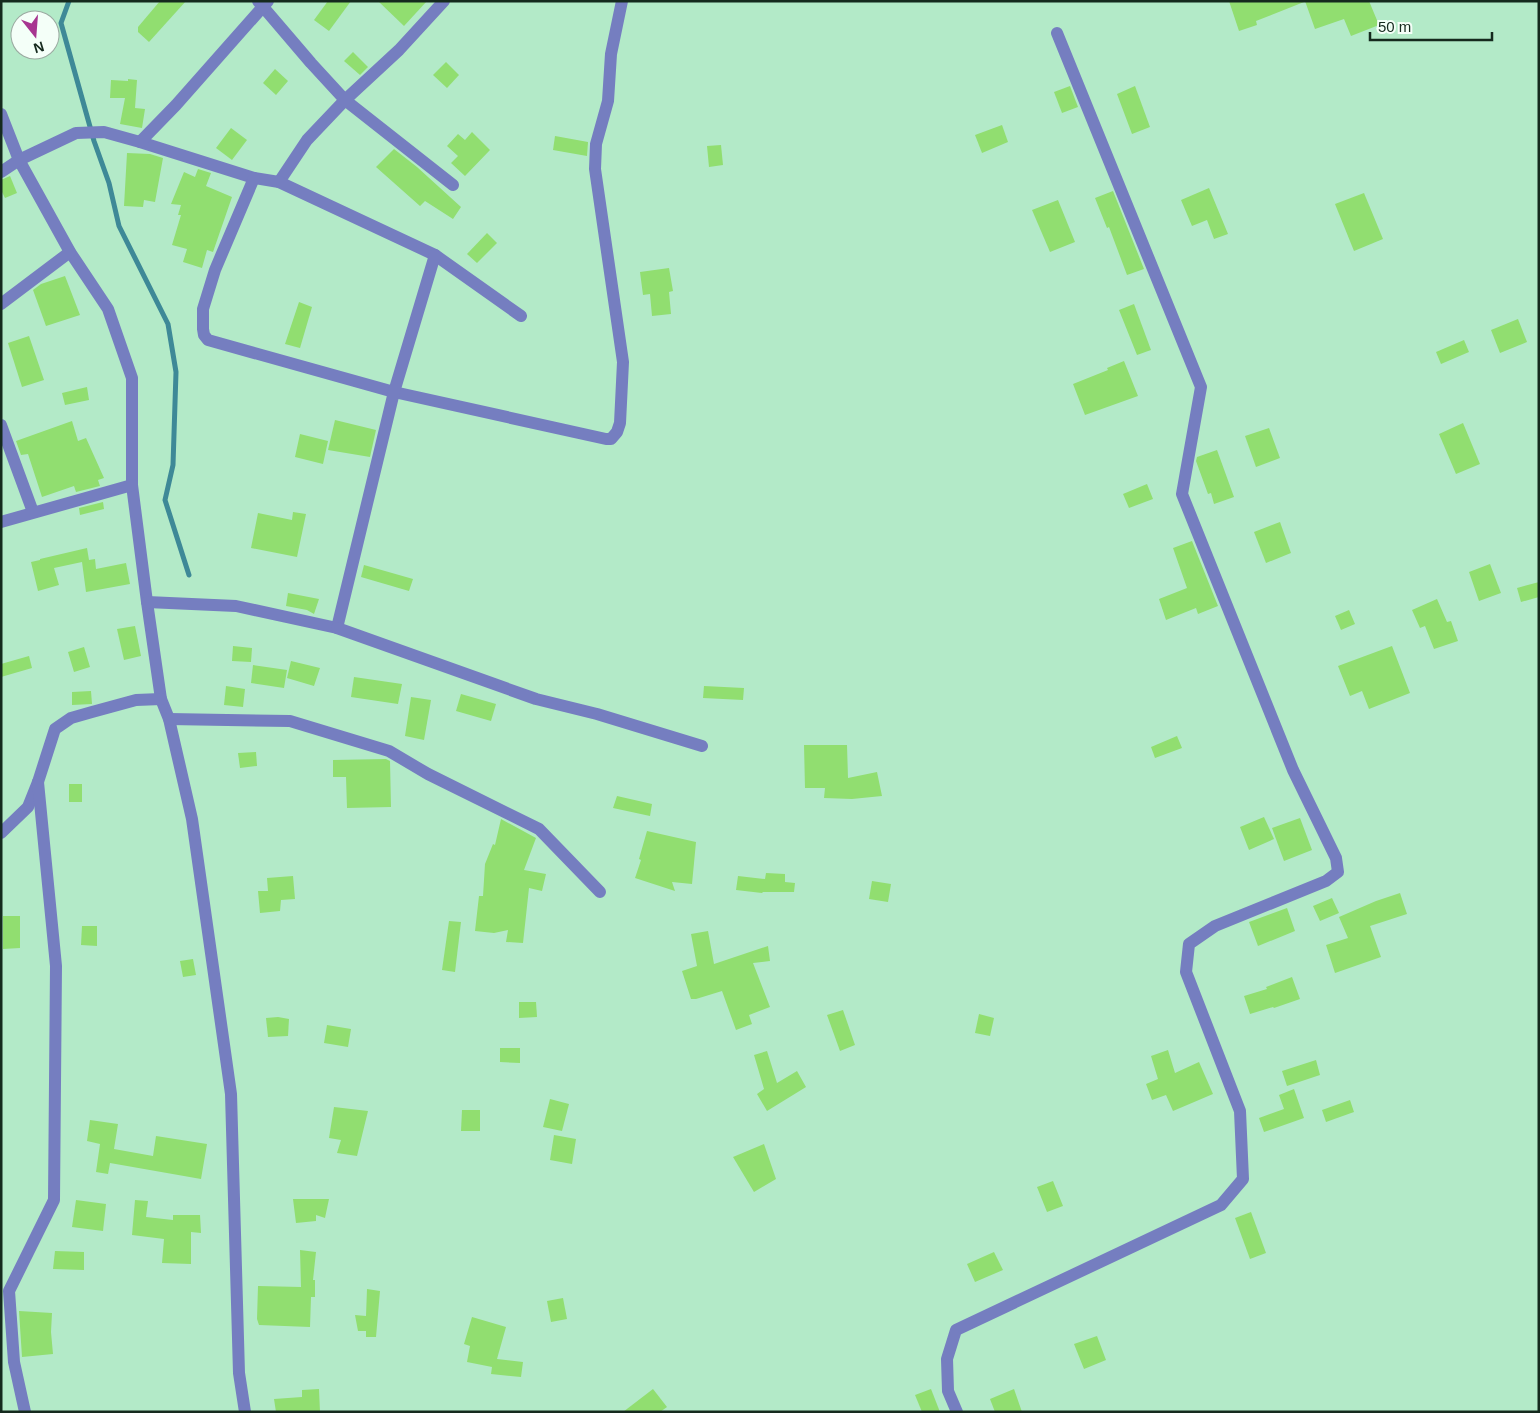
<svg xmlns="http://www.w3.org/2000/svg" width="1540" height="1413" font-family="Arial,sans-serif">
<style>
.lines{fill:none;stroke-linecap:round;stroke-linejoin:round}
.stream{stroke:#3e8997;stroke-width:5}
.building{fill:#91de70}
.minor{stroke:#757ec0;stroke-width:12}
</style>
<rect width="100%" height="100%" fill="#b3eac8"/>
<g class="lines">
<path class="stream" d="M69 1 61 23 94 141 109 183 119 226 168 324 176 372 173 465 165 500 189 575"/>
</g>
<g class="building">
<path d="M160 1H186L149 42 138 32V27Z"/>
<path d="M328 1H351L329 31 314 20Z"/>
<path d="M378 1H427L404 26Z"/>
<path d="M1229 1H1304V2L1256 21 1257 25 1239 31Z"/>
<path d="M1305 1H1369L1379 25 1351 36 1344 19 1315 29Z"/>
<path d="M353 52 368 67 360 75 344 61Z"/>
<path d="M446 62 459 75 447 88 433 75Z"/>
<path d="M275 69 288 81 276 95 263 83Z"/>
<path d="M128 79 137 80 135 108 145 109 142 128 120 124 125 98H110L111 80 128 81Z"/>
<path d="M1070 86 1078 107 1062 113 1054 92Z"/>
<path d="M1135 86 1150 127 1132 134 1117 94Z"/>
<path d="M1002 125 1008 142 982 153 975 135Z"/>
<path d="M231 128 247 140 232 160 216 148Z"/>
<path d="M472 132 490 150 465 176 451 163 458 156 447 146 458 134 465 140Z"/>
<path d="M555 136 588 142 587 156 553 150Z"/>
<path d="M721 145 723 165 709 167 707 146Z"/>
<path d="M394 149 417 167 461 207 453 219 425 201 420 206 376 167Z"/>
<path d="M127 153 150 154 163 158 155 202 144 200 143 207 124 206Z"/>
<path d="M198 169 211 173 206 186 232 197 213 252 207 250 202 268 183 262 187 249 172 245 181 215H178L181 205 171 204 184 172 195 177Z"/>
<path d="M10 176 17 193 5 198 1 190V180Z"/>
<path d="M1209 188 1228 234 1214 239 1207 220 1192 226 1181 200Z"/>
<path d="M1113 191 1144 269 1127 275 1109 227 1107 228 1095 198Z"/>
<path d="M1364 193 1383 239 1354 251 1335 204Z"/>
<path d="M1058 200 1075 242 1050 252 1032 210Z"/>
<path d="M487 233 497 243 477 263 467 254Z"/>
<path d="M669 268 673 291 669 292 671 314 652 316 650 294 643 295 640 272Z"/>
<path d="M65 276 80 315 46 326 33 290 41 284Z"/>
<path d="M299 302 312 307 300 348 285 344Z"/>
<path d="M1134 304 1151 350 1137 355 1119 310Z"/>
<path d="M1518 319 1527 342 1500 353 1491 330Z"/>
<path d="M29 336 44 380 22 387 8 343Z"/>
<path d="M1464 340 1469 352 1441 364 1436 352Z"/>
<path d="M1124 361 1138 396 1085 415 1073 384 1108 370 1107 368Z"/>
<path d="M87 387 89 400 65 405 62 393Z"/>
<path d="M335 420 376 430 370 457 328 450Z"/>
<path d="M72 421 78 441 86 438 104 478 98 480 100 486 76 492 74 486 42 497 28 454 21 455 16 441Z"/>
<path d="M1463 423 1480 464 1456 474 1439 434Z"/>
<path d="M1269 428 1280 458 1256 467 1245 436Z"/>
<path d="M300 434 328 441 323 464 295 457Z"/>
<path d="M1217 450 1234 497 1214 504 1211 493 1208 494 1196 461 1197 457Z"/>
<path d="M1147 484 1153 499 1129 508 1123 494Z"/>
<path d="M103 502 104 509 80 515 79 508Z"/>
<path d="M293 512 306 514 297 557 251 548 258 513 292 520Z"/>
<path d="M1280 522 1291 553 1266 563 1254 532Z"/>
<path d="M1192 541 1218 606 1198 614 1196 608 1166 620 1159 599 1187 588 1173 548Z"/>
<path d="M87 548 89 560 95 559 96 569 126 563 130 584 86 592 82 562 54 568 59 585 38 591 31 562 40 560V559Z"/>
<path d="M1490 564 1501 593 1479 601 1469 572Z"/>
<path d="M364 565 413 579 409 591 361 577Z"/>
<path d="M1539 582V597L1521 602 1517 588Z"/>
<path d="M288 593 319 599 314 614 307 610 286 606Z"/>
<path d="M1437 599 1447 622 1451 621 1458 641 1434 649 1425 626 1420 628 1412 610Z"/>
<path d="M1349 610 1355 624 1341 630 1335 616Z"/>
<path d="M135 626 141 656 124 660 117 629Z"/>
<path d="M233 646 252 648 251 662 232 661Z"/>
<path d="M1392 646 1410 693 1369 709 1362 691 1350 696 1338 666Z"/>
<path d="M84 647 90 667 74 672 68 652Z"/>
<path d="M29 656 32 668 1 677V664Z"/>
<path d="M291 661 320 668 314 686 287 678Z"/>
<path d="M253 665 287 670 284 688 251 683Z"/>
<path d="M354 677 402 684 398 704 351 697Z"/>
<path d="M226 686 245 689 243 707 224 705Z"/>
<path d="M704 686 744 688 743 700 703 698Z"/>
<path d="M91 691 92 704 72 705V692Z"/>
<path d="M461 694 496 704 491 721 456 711Z"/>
<path d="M411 697 431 700 424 740 405 736Z"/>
<path d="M1177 736 1182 748 1155 758 1151 747Z"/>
<path d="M804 745H847L848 778 877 772 882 796 852 799 824 798 825 788H805Z"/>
<path d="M256 752 257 766 240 768 238 753Z"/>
<path d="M386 759 390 761 391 807 347 808 346 777H333V760Z"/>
<rect x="69" y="784" width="13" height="18"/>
<path d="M617 796 652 804 650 816 613 808Z"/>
<path d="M1264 817 1274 839 1249 850 1240 827Z"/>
<path d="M1300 818 1312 850 1284 861 1272 828Z"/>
<path d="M501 819 536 838 524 870 546 874 542 891 529 888 523 943 506 942 508 930 494 933 475 931 479 896H483L485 864 493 844 495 845Z"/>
<path d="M647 831 696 842 692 884 672 882 675 891 635 878 641 860 639 859Z"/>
<path d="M766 873 785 874V882L795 883 794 892H763L762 893 736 890 738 876 765 879Z"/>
<path d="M293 876 295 899 281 900 280 911 260 913 258 891H268L267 878Z"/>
<path d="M872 881 891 884 888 902 869 899Z"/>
<path d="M1400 893 1407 914 1370 926 1381 957 1335 973 1326 945 1348 938 1339 917 1376 901Z"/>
<path d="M1332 898 1339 913 1320 921 1313 906Z"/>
<path d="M1287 908 1295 931 1258 946 1249 922Z"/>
<path d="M3 916H20V948L3 949Z"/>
<path d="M449 921 461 922 455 972 442 970Z"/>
<path d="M82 926H97V946L81 945Z"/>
<path d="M708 931 714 964 768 946 770 961 753 963 770 1007 749 1015 752 1024 736 1030 722 991 696 999H691L682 971 697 966 691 934Z"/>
<path d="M193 959 196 975 183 977 180 961Z"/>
<path d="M1292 977 1300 999 1274 1008 1273 1007 1250 1014 1244 996 1267 989 1266 987Z"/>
<path d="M519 1002H536L537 1017 519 1018Z"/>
<path d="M843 1010 855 1045 840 1051 827 1015Z"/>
<path d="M979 1014 994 1018 990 1036 975 1033Z"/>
<path d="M278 1017 289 1019 288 1036 268 1037 266 1018Z"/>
<path d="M327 1025 351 1029 348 1047 324 1043Z"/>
<path d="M500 1048H520V1063L500 1062Z"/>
<path d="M1168 1050 1175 1073 1199 1062 1213 1094 1173 1111 1166 1095 1152 1100 1146 1084 1158 1079 1151 1056Z"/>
<path d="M767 1051 777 1083 797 1071 806 1087 767 1111 757 1094 764 1089 754 1055Z"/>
<path d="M1316 1060 1320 1075 1287 1086 1282 1071Z"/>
<path d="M1294 1089 1304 1118 1264 1132 1259 1118 1284 1109 1279 1095Z"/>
<path d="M550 1099 569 1104 562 1131 543 1127Z"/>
<path d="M1350 1100 1354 1112 1326 1122 1322 1110Z"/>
<path d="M334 1107 368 1111 357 1156 337 1153 341 1140 329 1138Z"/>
<path d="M462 1110H480V1131H461Z"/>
<path d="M90 1120 118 1124 114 1149 153 1156 156 1136 207 1144 201 1179 110 1163 108 1174 96 1172 100 1144 87 1141Z"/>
<path d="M554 1135 576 1139 572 1164 550 1160Z"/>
<path d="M764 1144 776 1179 754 1192 733 1157Z"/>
<path d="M1053 1181 1063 1206 1047 1212 1037 1187Z"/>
<path d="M293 1199H329L325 1218 316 1215V1221L296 1223Z"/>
<path d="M76 1200 106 1204 103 1231 72 1227Z"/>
<path d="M135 1200 148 1201 146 1217 173 1220V1215H200L201 1233 191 1232V1264L162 1263 164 1239 132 1235Z"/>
<path d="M1251 1212 1266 1253 1250 1259 1235 1218Z"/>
<path d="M300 1250 316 1252 313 1280H315V1297H311L310 1327 259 1325 257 1319 258 1286 301 1287Z"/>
<path d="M55 1251 84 1252V1270L53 1269Z"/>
<path d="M994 1252 1003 1270 975 1282 967 1264Z"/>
<path d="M367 1289 380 1291 376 1337H366V1331H358L355 1315 366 1316Z"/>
<path d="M563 1298 567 1319 551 1322 547 1301Z"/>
<path d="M19 1311 52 1313 51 1332 53 1354 22 1357Z"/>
<path d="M472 1317 506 1327 497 1359 523 1362 521 1377 491 1374 492 1367 467 1362 470 1346 464 1344Z"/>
<path d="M1097 1336 1106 1360 1084 1369 1074 1344Z"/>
<path d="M319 1389 320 1412H276L274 1399 302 1397V1390Z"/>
<path d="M653 1389 667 1407 660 1412H623Z"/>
<path d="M931 1389 940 1412H922L915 1395Z"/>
<path d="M1014 1389 1022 1412H995L990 1399Z"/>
</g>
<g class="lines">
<g class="minor">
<path d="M258 1 311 63 345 100 307 140 279 182"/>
<path d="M444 1 399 50 345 100 453 185"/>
<path d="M1 114 19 160 70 252 108 309 132 378V485L147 602 161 699 169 719 192 819 231 1094 239 1373 245 1412"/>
<path d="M140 142 254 178 279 182 435 255 521 316"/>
<path d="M1 172 19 160 76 133 104 132 140 142 176 105 268 1"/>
<path d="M254 178 215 270 203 309V329L204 335 208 340 394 392 606 439H611L617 432 620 423 623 362 595 169 596 144 608 101 611 54 622 1"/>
<path d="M1 304 70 252"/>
<path d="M1 425 33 512"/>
<path d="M1 522 132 485"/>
<path d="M147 602 236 606 337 628 394 392 435 255"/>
<path d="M337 628 536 699 597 714 702 746"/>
<path d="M169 719 290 721 389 751 428 774 539 829 600 892"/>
<path d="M1 833 28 807 38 782 55 729 71 718 92 712 136 700 161 699"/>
<path d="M25 1412 14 1362 9 1291 54 1200 56 966 38 782"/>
<path d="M957 1412 948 1391 947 1359 956 1330 1221 1205 1243 1179 1240 1111 1186 972 1189 944 1215 926 1326 881 1338 872 1336 858 1293 770 1182 494 1201 387 1057 33"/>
</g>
</g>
<rect width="1540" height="1413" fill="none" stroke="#152a1e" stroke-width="5"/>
<g transform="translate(35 35) rotate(163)"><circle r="24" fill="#f4fff8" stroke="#9baaa1"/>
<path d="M0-4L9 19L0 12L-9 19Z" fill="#a73590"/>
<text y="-8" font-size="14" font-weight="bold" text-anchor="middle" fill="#152a1e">N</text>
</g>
<path d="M1370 32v8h122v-8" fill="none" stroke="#152a1e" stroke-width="2.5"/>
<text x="1378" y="32" font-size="15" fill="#152a1e" stroke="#f4fff8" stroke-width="4" paint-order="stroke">50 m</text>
</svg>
